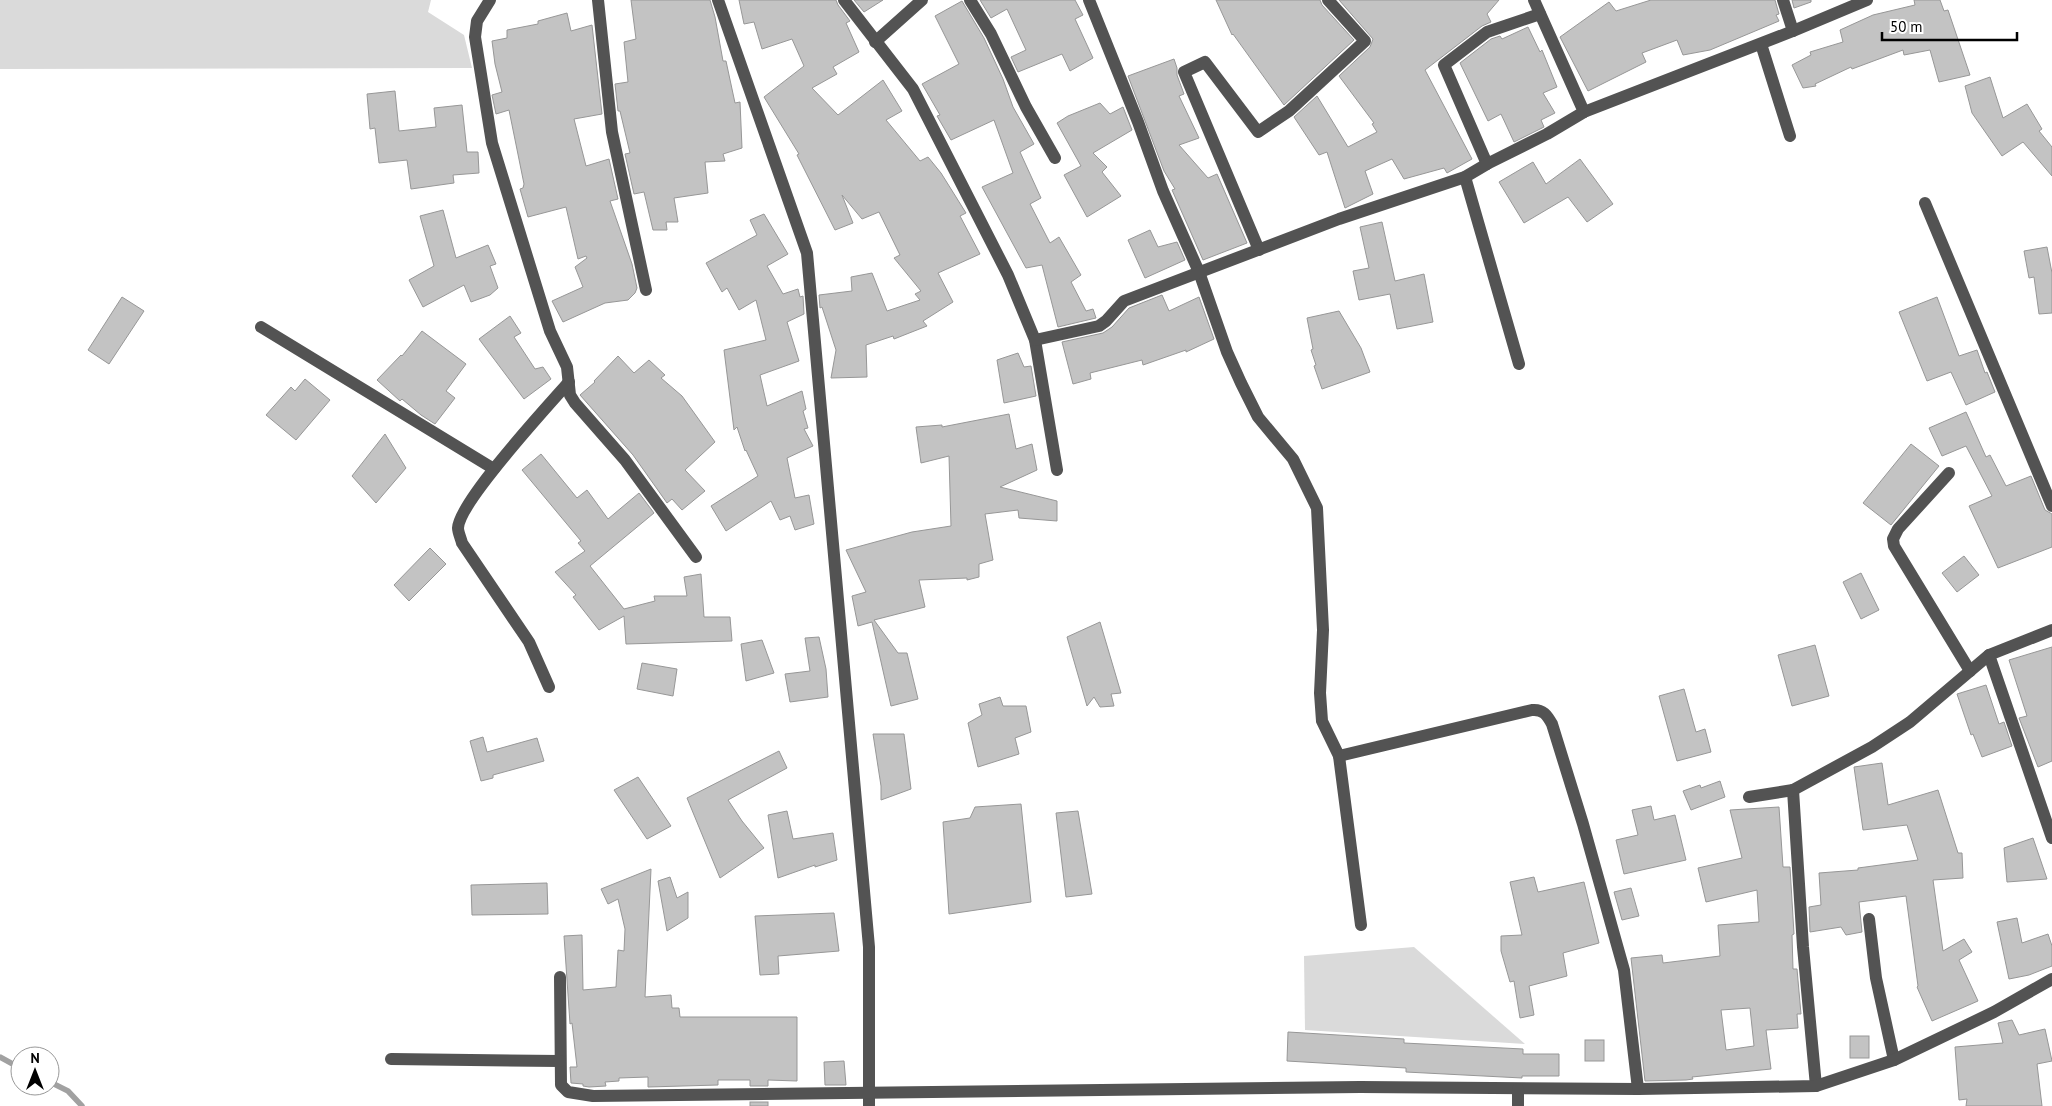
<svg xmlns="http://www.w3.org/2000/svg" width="2052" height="1106" font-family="'PT Sans',sans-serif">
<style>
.green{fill:#dadada}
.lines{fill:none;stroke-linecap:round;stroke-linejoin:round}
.stream{stroke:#a1a1a1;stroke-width:5.5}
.building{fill:#c3c3c3;stroke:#979797;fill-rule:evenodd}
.minor{stroke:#535353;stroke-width:12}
</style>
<rect width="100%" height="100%" fill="#fff"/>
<g class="green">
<path d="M0 0H431L428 12 464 35 472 68 0 69Z"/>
<path d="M1414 947 1525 1044 1305 1030 1304 956Z"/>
</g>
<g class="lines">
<g class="stream">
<path d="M0 1057 20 1068"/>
<path d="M50 1082 68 1091 82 1106"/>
</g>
</g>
<g class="building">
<path d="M631 0H710L715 17 723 61H726L735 103 740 102 742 148 723 154 725 161 705 162 708 193 674 198 678 222H666L667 230H653L644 192 634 194 625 154 630 153 620 111H618L615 84 628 82 624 42 636 39Z"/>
<path d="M739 0H836L838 5 850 21 846 23 859 52 833 67 837 74 812 88 838 115 883 80 902 111 886 120 920 161 928 157 941 173 966 213 960 216 980 254 938 273 953 302 923 321 927 326 894 339 893 336 866 345 867 377 831 378 836 350 822 307 820 308 819 295 852 291 851 277 872 273 887 311 920 300 915 294 921 291 894 258 900 255 879 212 862 219 842 195 853 223 835 230 797 155 799 154 764 97 804 66 792 39 762 49 754 22 744 24Z"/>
<path d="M854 0H883L864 12Z"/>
<path d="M980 0H1075L1083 15 1075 19 1093 58 1070 71 1062 54 1018 72 1011 57 1026 50 1007 9 991 18Z"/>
<path d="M1216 0H1320L1322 5 1354 40 1284 105 1233 34 1232 35Z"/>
<path d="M1339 0H1499L1487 14 1491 22 1482 26 1425 70 1472 159 1447 173 1444 168 1404 179 1392 159 1365 171 1373 194 1345 208 1327 152 1319 155 1294 117 1317 96 1348 147 1377 132 1372 124 1374 123 1339 76 1370 47 1373 39Z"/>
<path d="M1651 0H1775L1779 14 1776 15 1779 21 1710 50 1683 55 1677 40 1642 53 1646 62 1588 91 1560 37 1609 2 1616 11Z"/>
<path d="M1792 0H1811V2L1794 8Z"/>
<path d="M1914 0H1940L1944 11 1948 10 1970 75 1939 82 1930 50 1904 55 1903 50 1852 69 1851 67 1815 84 1816 86 1803 88 1792 65 1811 55 1810 52 1843 42 1840 30 1873 15 1915 5Z"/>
<path d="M962 1 984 38 1003 79 1013 107 1034 144 1020 152 1041 198 1030 204 1050 243 1059 237 1081 275 1071 282 1086 311 1093 309 1096 318 1058 327 1042 265 1026 268 982 187 1013 173 994 120 951 140 937 116 940 115 922 84 959 64 935 16Z"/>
<path d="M567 13 571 31 592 25 602 114 574 119 586 166 609 159 618 199 610 201 632 264 637 288 635 293 628 300 605 303 563 322 552 301 583 287 575 267 587 258 586 256 578 259 566 207 528 217 520 189 523 188 524 184 509 110 496 114 492 95 502 92 495 64 492 41 507 38V30L538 24V21Z"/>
<path d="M1528 27 1540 52 1542 50 1557 87 1543 93 1555 113 1541 120 1544 127 1514 142 1501 114 1488 121 1460 63 1491 39 1500 36 1502 39Z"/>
<path d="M1174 59 1177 68V75L1184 94 1179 96 1199 138 1179 145 1208 178 1217 174 1247 243 1203 260 1172 190 1175 189 1164 171 1128 76Z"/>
<path d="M1990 77 2003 118 2027 104 2042 129 2039 131 2052 147V176L2023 142 2002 156 1972 113 1965 86Z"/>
<path d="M395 91 399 131 436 127 434 108 462 105 467 152H478L479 173 453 175 454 183 411 189 407 160 379 163 375 128 370 129 367 94Z"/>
<path d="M1100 103 1110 114 1123 107 1132 130 1093 153 1107 167 1102 172 1121 196 1087 217 1064 175 1081 166 1057 123 1068 116Z"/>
<path d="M1580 159 1613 204 1587 222 1568 197 1524 223 1499 182 1533 162 1546 184Z"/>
<path d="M443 210 456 258 488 245 496 264 490 266 498 288 490 295 471 302 464 285 423 307 409 280 434 266 420 216Z"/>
<path d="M764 214 788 254 767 266 783 294 798 289 800 297 803 296 804 314 787 322 799 361 760 375 767 406 802 391 806 409 803 411 808 428 804 429 813 446 787 458 795 498 809 495 814 524 795 530 790 516 780 520 771 501 726 531 711 506 758 476 746 450 745 451 737 427 734 430 724 350 766 340 756 300 739 310 727 288 722 292 706 263 757 235 750 220Z"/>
<path d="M1382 222 1395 281 1424 274 1433 322 1397 329 1390 294 1359 300 1353 271 1369 268 1360 227Z"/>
<path d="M1150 230 1158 247 1177 242 1185 260 1145 278 1128 240Z"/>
<path d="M2047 247 2052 273V313L2039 314 2034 277 2029 278 2024 251Z"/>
<path d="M1162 295 1169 311 1199 297 1214 339 1186 352V350L1143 365 1142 360 1090 373 1091 379 1073 384 1062 342 1103 333 1112 327 1129 308Z"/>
<path d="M122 297 144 311 109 364 88 350Z"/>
<path d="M1937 297 1959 356 1977 350 1985 373 1987 372 1995 392 1966 405 1951 372 1927 381 1899 312Z"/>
<path d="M1339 311 1361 348 1370 372 1322 389 1314 366 1316 365 1311 350 1313 349 1307 318Z"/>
<path d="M510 316 521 333 514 337 535 369 543 367 551 379 524 399 479 339Z"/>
<path d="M422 331 466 364 446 391 455 398 435 424 421 415 402 399 400 401 377 380 401 355 402 356Z"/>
<path d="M1018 353 1024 367 1031 366 1036 396 1004 403 997 360Z"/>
<path d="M618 356 634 373 649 360 665 375 661 378 682 396 715 442 685 470 705 491 682 510 672 499 667 503 633 455 580 395 595 382 594 381Z"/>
<path d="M305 379 330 400 296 440 266 415 291 387 295 391Z"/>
<path d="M1966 412 1986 457 1990 455 2006 486 2031 476 2045 510 2052 514V547L1998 568 1969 506 1992 496 1966 446 1942 456 1929 428Z"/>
<path d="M1009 414 1016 449 1032 444 1037 470 1000 487 1057 501V521L1019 518 1018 510 985 514 993 560 979 564V577L967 580V578L919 580 925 607 874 620 898 653H907L918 699 891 706 872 622 858 626 852 596 866 592 846 550 912 532 951 526 949 456 921 463 916 427 942 425V427Z"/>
<path d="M385 434 406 468 376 503 352 476Z"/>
<path d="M1911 444 1939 466 1891 525 1863 503Z"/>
<path d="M541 454 577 498 587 490 608 519 639 493 654 513 590 566 624 609 655 601 654 596H687L684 577 701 574 704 617H730L732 641 626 644 624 616 599 630 573 597 576 595 555 572 585 551 578 543 581 541 522 470Z"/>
<path d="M430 548 446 564 409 601 394 585Z"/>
<path d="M1964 556 1979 575 1957 592 1942 573Z"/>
<path d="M1861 573 1879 610 1861 619 1843 582Z"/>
<path d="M1100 622 1121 693 1111 694 1114 706 1100 707 1094 697 1087 706 1067 637Z"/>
<path d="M819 637 826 669 828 697 790 702 785 674 810 671 805 638Z"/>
<path d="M762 640 774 673 746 681 741 644Z"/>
<path d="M1815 645 1829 696 1792 706 1778 655Z"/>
<path d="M2052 647V761L2038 767 2019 718 2027 716 2009 660Z"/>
<path d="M642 663 677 669 673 696 637 689Z"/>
<path d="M1986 685 1999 724 2004 722 2012 746 1982 757 1973 734 1971 735 1957 694Z"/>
<path d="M1684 689 1696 732 1705 729 1711 752 1677 761 1659 696Z"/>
<path d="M1000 697 1003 706H1026L1031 732 1015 738 1019 754 978 767 968 723 982 715 979 704Z"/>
<path d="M873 734H904L911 789 881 800V786Z"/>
<path d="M483 737 487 752 537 738 544 761 493 775V778L481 781 470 741Z"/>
<path d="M779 751 787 768 728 800 742 821 764 848 720 878 687 798Z"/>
<path d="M1882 763 1888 805 1938 790 1958 853H1962L1963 878 1933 880 1943 951 1964 939 1972 952 1959 960 1978 1001 1932 1021 1917 987 1918 986 1906 896 1859 902 1862 932 1846 935 1841 927 1810 932 1809 907 1821 905 1819 873 1858 870V868L1918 860 1907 825 1863 830 1854 767Z"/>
<path d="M638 777 671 826 647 839 614 790Z"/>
<path d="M1720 781 1725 797 1691 810 1683 791 1700 785 1701 788Z"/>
<path d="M1021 804 1031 902 949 914 943 822 970 818 975 807Z"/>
<path d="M1651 806 1654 820 1675 815 1686 860 1624 874 1616 840 1638 835 1632 810Z"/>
<path d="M1779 807 1783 867H1790L1794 934 1792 935 1793 969H1797L1801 1014H1797L1798 1028 1766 1030 1771 1069 1692 1077 1693 1079 1686 1080 1645 1081 1631 958 1662 955 1663 963 1720 956 1718 925 1759 922 1757 890 1706 902 1698 868 1742 858 1730 810ZM1750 1008 1754 1046 1726 1050 1721 1010Z"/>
<path d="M787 811 793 839 833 833 837 860 815 867V865L778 878 768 815Z"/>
<path d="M1078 811 1092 894 1066 897 1056 813Z"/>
<path d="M2033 838 2047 879 2007 882 2004 848Z"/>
<path d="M651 869 645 997 671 995 672 1008H679L680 1017H797V1081L768 1080V1086H750V1080H718V1085L648 1087V1077L619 1078V1081L605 1082 606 1086 589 1087 583 1086V1084L571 1083 570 1067H577L572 1023 570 1024 564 936 582 935 583 990 616 987 618 950 624 951 625 929 618 899 608 904 601 889Z"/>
<path d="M670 877 677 898 688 892V918L667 931 658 881Z"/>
<path d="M1534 877 1538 892 1584 882 1599 943 1563 953 1567 976 1529 986 1534 1015 1520 1018 1514 981 1510 982 1501 951V936L1522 935 1510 882Z"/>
<path d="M547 883 548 914 472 915 471 885Z"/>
<path d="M1631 888 1639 916 1622 920 1614 892Z"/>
<path d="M834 913 839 951 778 956 779 974 760 975 755 916Z"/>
<path d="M2017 918 2022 943 2048 934 2052 946V966L2029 975 2009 979 1997 922Z"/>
<path d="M2012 1020 2019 1035 2045 1029 2052 1061 2037 1064 2042 1106H1966L1967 1099 1959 1100 1955 1047 2003 1043 1998 1023Z"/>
<path d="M1288 1032 1404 1039V1043L1523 1049V1054H1559V1076H1522V1078L1406 1072V1068L1287 1061Z"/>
<rect x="1850" y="1036" width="19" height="22"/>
<rect x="1585" y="1040" width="19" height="21"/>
<path d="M844 1061 846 1085H825L824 1062Z"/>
<rect x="750" y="1102" width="18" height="4"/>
</g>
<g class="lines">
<g class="minor">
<path d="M490 0 477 21 475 37 492 143 550 331 567 367 570 395 575 403 625 460 696 557"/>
<path d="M598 0 612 132 646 290"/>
<path d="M718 0 807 253 869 947V1106"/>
<path d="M844 0 913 89 1008 275 1035 340 1057 470"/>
<path d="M970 0 991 34 1026 107 1055 158"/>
<path d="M1089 0 1138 122 1163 191 1199 272 1227 352 1241 383 1258 417 1293 459 1317 508 1323 630 1320 693 1322 721 1339 756 1361 925"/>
<path d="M1534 0 1584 112"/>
<path d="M1783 0 1793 31"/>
<path d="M875 42 922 0"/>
<path d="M1761 44 1790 136"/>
<path d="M1487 164 1444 65 1487 32 1540 14"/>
<path d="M1465 177 1519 364"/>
<path d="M1925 203 2052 506"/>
<path d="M1259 250 1184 72 1205 62 1258 132 1289 111 1365 41 1328 0"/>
<path d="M261 327 494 469"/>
<path d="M1035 340 1099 326 1106 321 1124 301 1339 219 1465 177 1487 164 1547 134 1584 112 1793 31 1867 0"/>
<path d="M1949 473 1898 529 1893 539 1894 546 1970 671"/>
<path d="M2052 630 1989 655 2052 838"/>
<path d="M549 687 529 642 462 543C461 539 458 532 458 528 459 502 548 406 569 382"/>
<path d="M1339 756 1532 710C1543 709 1547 715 1552 724L1583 824 1624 970 1638 1089"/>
<path d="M1793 790 1803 947 1816 1086"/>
<path d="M1749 797 1793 790 1872 747 1910 722 1989 655"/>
<path d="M1869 919 1876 978 1894 1060"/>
<path d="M560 977 561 1085 568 1092 593 1096 1360 1087 1638 1089 1816 1086 1894 1060 1994 1012 2052 979"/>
<path d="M391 1059 560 1061"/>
<path d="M1518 1089V1106"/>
</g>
</g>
<g transform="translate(35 1071)"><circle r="24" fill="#ffffff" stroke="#999999"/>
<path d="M0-4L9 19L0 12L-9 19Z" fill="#000000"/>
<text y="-8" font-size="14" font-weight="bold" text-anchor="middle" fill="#000000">N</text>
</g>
<path d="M1882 32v8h135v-8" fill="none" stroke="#000000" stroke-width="2.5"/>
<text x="1890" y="32" font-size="15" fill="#000000" stroke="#ffffff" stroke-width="4" paint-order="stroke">50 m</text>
</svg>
